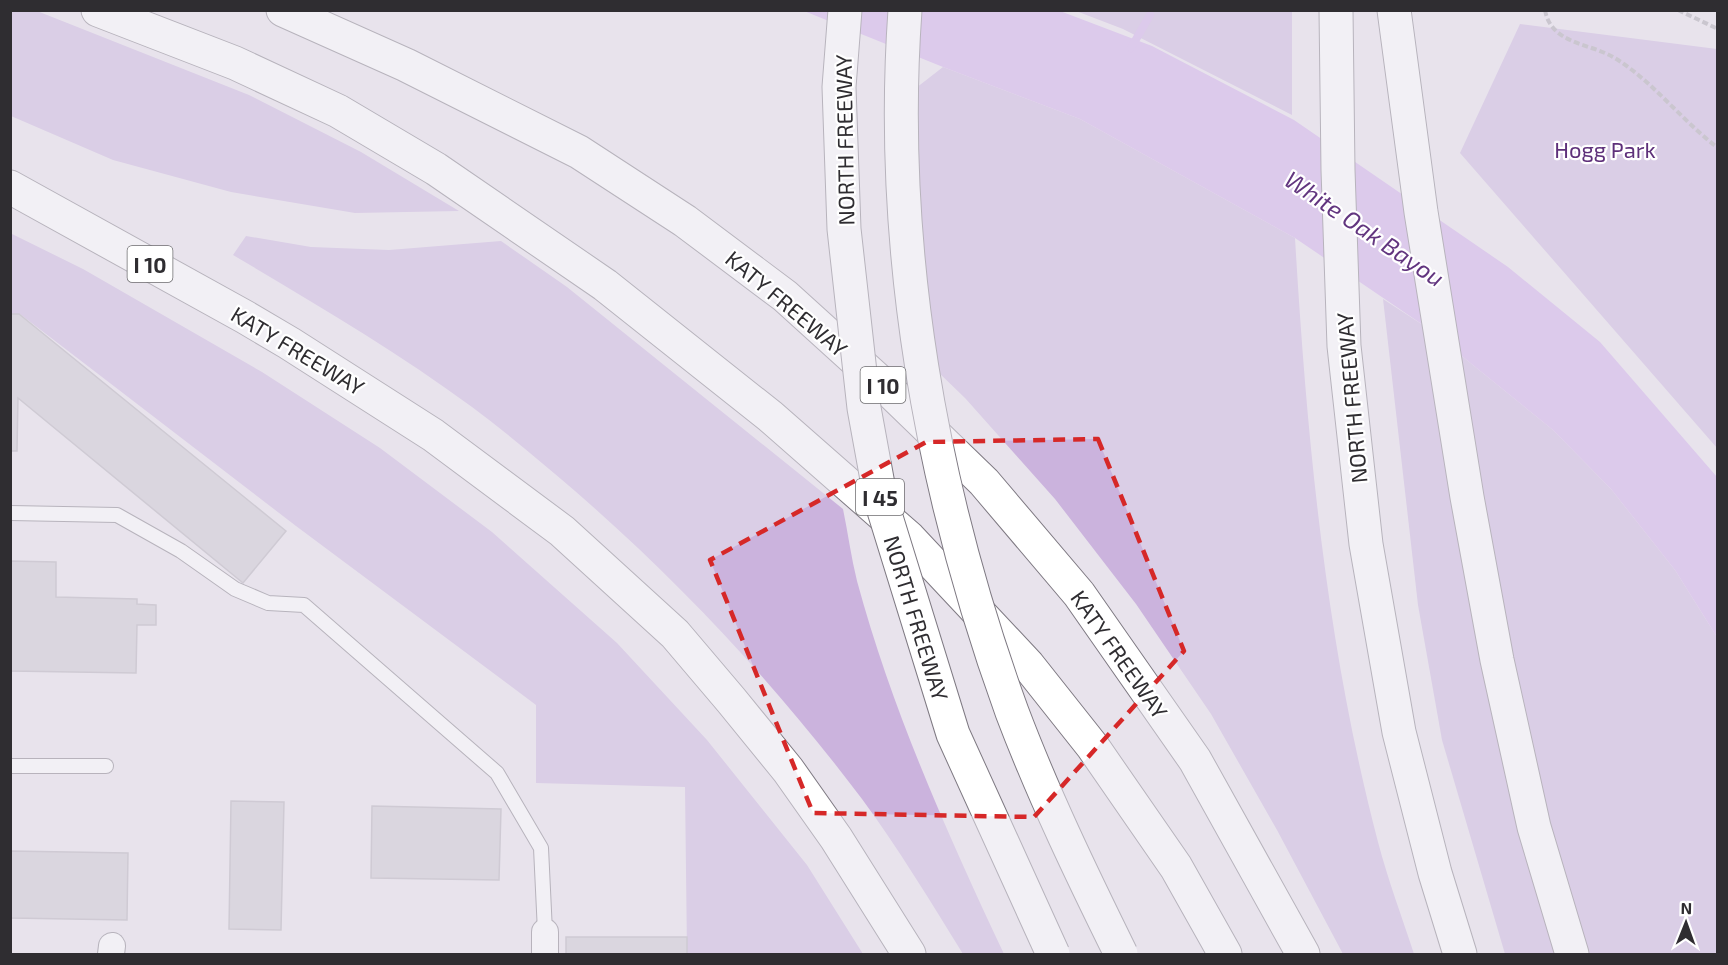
<svg xmlns="http://www.w3.org/2000/svg" width="1728" height="965" font-family="'Exo 2',sans-serif">
<style>
.green{fill:#cbb3dd}
.water{fill:#cfaae9}
.lines{fill:none;stroke-linecap:round;stroke-linejoin:round}
.stream{stroke:#cfaae9;stroke-width:8}
.building{fill:#cac5ce;stroke:#b1acb5;stroke-width:1.5}
.service-casing{stroke:#7e7982;stroke-width:16}
.minor-casing{stroke:#7e7982;stroke-width:28}
.motorway-casing{stroke:#7e7982;stroke-width:35}
.path{stroke:#a7a3aa;stroke-width:4;stroke-dasharray:6 3;stroke-linecap:butt}
.service{stroke:#fff;stroke-width:14}
.minor{stroke:#fff;stroke-width:26}
.motorway{stroke:#fff;stroke-width:33}
.motorway-bridge-casing{stroke:#7e7982;stroke-width:35;stroke-linecap:butt}
.motorway-bridge{stroke:#fff;stroke-width:33}
.marked{fill:none;stroke:#d62828;stroke-width:4.5;stroke-dasharray:12 8;stroke-linejoin:round}
.labels{text-anchor:middle;dominant-baseline:central;stroke-width:4.5;stroke-linejoin:round;paint-order:stroke}
.shield{fill:#fff;stroke:#6d6c6f;stroke-width:1.5}
.shield-label{font-size:21px;font-weight:bold;fill:#2f2d31}
.street-label{font-size:22px;fill:#2f2d31;stroke:#fff}
.park-label{font-size:22px;fill:#5e307a;stroke:#fff}
.water-label{font-size:24px;font-style:italic;fill:#62357f;stroke:#fff}
</style>
<rect width="100%" height="100%" fill="#e8e3ec"/>
<g class="green">
<path d="M11 10 37 11 249 95 361 152 459 211 355 213 231 192 113 160 11 116Z"/>
<path d="M1076 11H1292V115L1123 29Z"/>
<path d="M1520 24 1717 49V448L1460 153Z"/>
<path d="M943 67 1080 119 1295 238C1307 441 1326 644 1378 842 1388 880 1402 917 1414 954H1343L1277 830 1211 714 1136 604 1055 499 965 398 936 370 918 221 916 88Z"/>
<path d="M10 233 83 269 262 372 380 448 492 532 617 643 707 740 807 865 863 954H687L685 787 536 783V705L296 526 20 314H11Z"/>
<path d="M246 236 311 247 389 250 501 241 567 287 843 509C848 533 851 557 857 581 892 710 947 833 1004 954H963C931 902 898 848 862 799 776 685 683 585 575 491 541 462 507 433 472 407 396 351 314 303 233 255Z"/>
<path d="M1383 299 1426 327 1553 430 1611 489 1675 570 1717 637V954H1505L1442 740 1418 605Z"/>
</g>
<path class="water" d="M804 11H1060L1152 46 1294 120 1508 267 1600 342 1717 477V637L1675 570 1611 489 1553 430 1426 327 1295 238 1080 119 943 67Z"/>
<g class="lines">
<path class="stream" d="M1131 48 1150 15"/>
</g>
<g class="building">
<path d="M10 314H19L286 531 243 583 18 398 17 451H10Z"/>
<path d="M10 561 56 562V597L137 599V604L156 605V625H137L136 673 10 671Z"/>
<path d="M231 801 284 802 281 930 229 929Z"/>
<path d="M372 806 501 809 499 880 371 878Z"/>
<path d="M10 851 128 853 127 920 10 918Z"/>
<rect x="566" y="937" width="121" height="17"/>
</g>
<g class="lines">
<defs>
<g id="service">
<path d="M10 513 117 515 181 551 235 589 268 603 304 605 497 773 541 848 545 932"/>
<path d="M10 766H106"/>
</g>
<g id="minor">
<path d="M111 954 112 946"/>
<path d="M545 954V932"/>
</g>
<g id="motorway">
<path d="M98 10 235 63 338 111 436 169 605 285 770 416 909 538 1028 665 1093 747 1176 867 1225 954"/>
<path d="M283 10 406 65 579 152 685 221 785 296 892 393 984 482 1079 594 1195 760 1303 954"/>
<path d="M1336 10 1338 170 1344 346 1366 544 1399 732 1435 873 1460 954"/>
<path d="M1394 10 1421 212 1467 497 1497 660 1534 827 1572 954"/>
<path d="M10 187 245 317 289 343 433 435 562 531 675 634 731 700 788 770 836 838 909 954"/>
</g>
</defs>
<use href="#service" class="service-casing"/>
<use href="#minor" class="minor-casing"/>
<use href="#motorway" class="motorway-casing"/>
<g class="path">
<path d="M1545 10C1551 44 1589 43 1613 57 1652 80 1681 120 1718 148"/>
<path d="M1678 10 1718 29"/>
</g>
<use href="#service" class="service"/>
<use href="#minor" class="minor"/>
<use href="#motorway" class="motorway"/>
<defs>
<g id="motorway-bridge">
<path d="M845 10 839 87 844 229 864 408 881 501 953 734 1053 954"/>
<path d="M905 10C888 248 931 489 1012 712 1043 794 1082 875 1121 954"/>
</g>
</defs>
<use href="#motorway-bridge" class="motorway-bridge-casing"/>
<use href="#motorway-bridge" class="motorway-bridge"/>
</g>
<path d="M0 0H1728V965H0ZM1098 439 1184 651 1034 817 813 813 710 560 926 442Z" fill="#e8e3ec" fill-opacity=".55" fill-rule="evenodd"/>
<path class="marked" d="M1098 439 1184 651 1034 817 813 813 710 560 926 442Z"/>
<g class="labels">
<g class="shield">
<rect x="127.5" y="246" width="45" height="36" rx="4.5"/>
<rect x="860.5" y="367" width="45" height="36" rx="4.5"/>
<rect x="856" y="479" width="48" height="36" rx="4.5"/>
</g>
<g class="shield-label">
<text x="150" y="264">I 10</text>
<text x="883" y="385">I 10</text>
<text x="880" y="497">I 45</text>
</g>
<g class="street-label">
<text transform="translate(844 140) rotate(-91)">NORTH FREEWAY</text>
<text transform="translate(787 303) rotate(40)">KATY FREEWAY</text>
<text transform="translate(298 350) rotate(31)">KATY FREEWAY</text>
<text transform="translate(1351 398) rotate(-95)">NORTH FREEWAY</text>
<text transform="translate(917 618) rotate(73)">NORTH FREEWAY</text>
<text transform="translate(1120 654) rotate(55)">KATY FREEWAY</text>
</g>
<g class="park-label">
<text x="1605" y="149">Hogg Park</text>
</g>
<g class="water-label">
<text transform="translate(1365 228) rotate(34)">White Oak Bayou</text>
</g>
</g>
<rect width="1728" height="965" fill="none" stroke="#2f2d31" stroke-width="24"/>
<g transform="translate(1686 923) rotate(1)" stroke="#ffffff" stroke-width="4.5" paint-order="stroke">
<path d="M0-4.5L10 22L0 15L-10 22Z" fill="#2f2d31"/>
<text y="-9" font-size="16" font-weight="bold" text-anchor="middle" fill="#2f2d31">N</text>
</g>
</svg>
